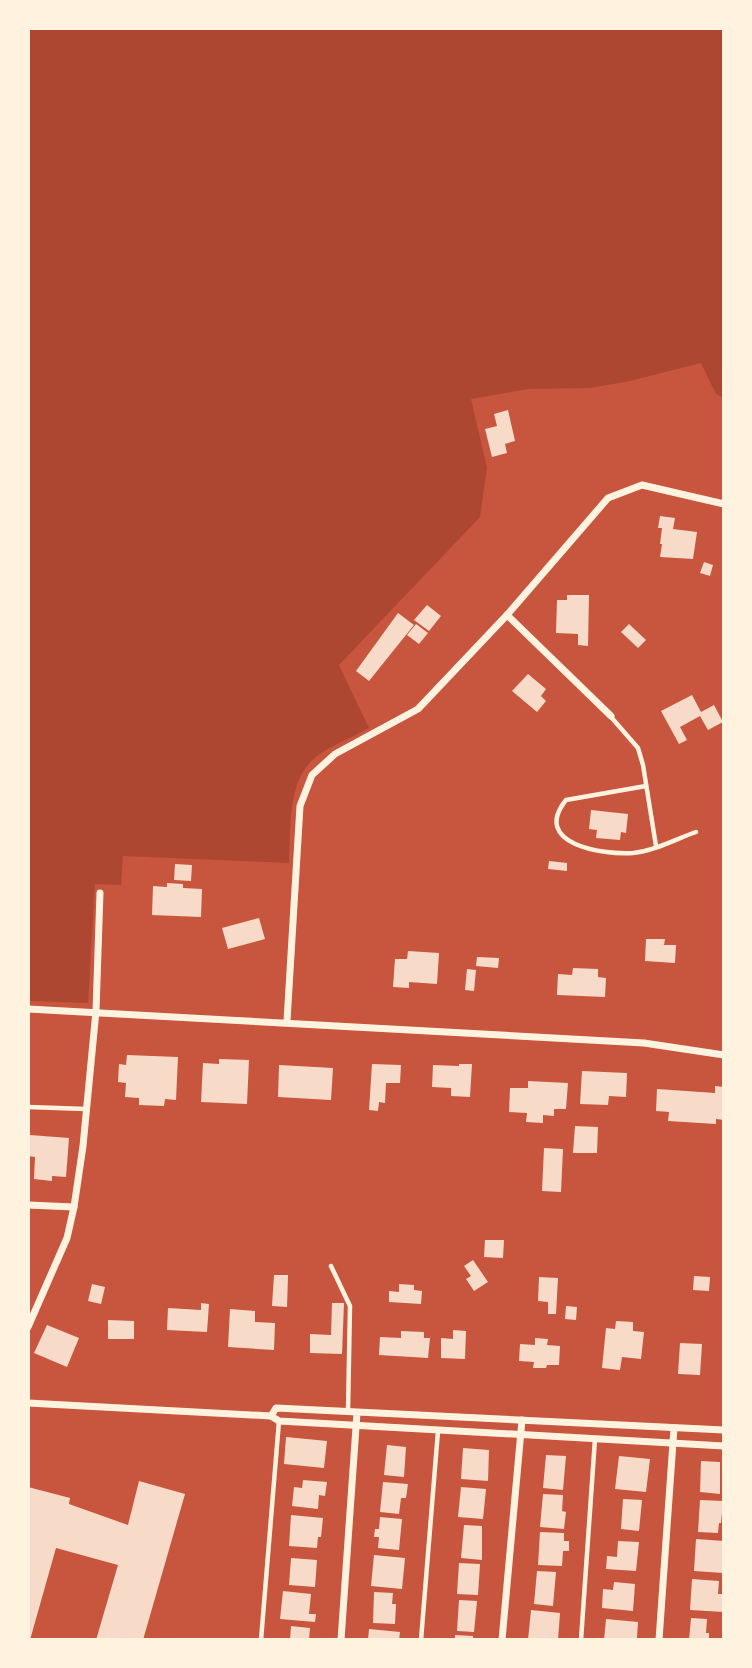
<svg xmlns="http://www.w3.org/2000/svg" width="752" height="1668" font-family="Literata,serif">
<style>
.green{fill:#ae4732}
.building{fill:#f7dbc8}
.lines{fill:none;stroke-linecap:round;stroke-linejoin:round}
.service{stroke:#fff3e0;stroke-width:4.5}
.minor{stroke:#fff3e0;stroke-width:7}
</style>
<rect width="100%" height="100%" fill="#c8553d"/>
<path class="green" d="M28 28H724V398L716 394 701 363 630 381 590 388 529 389 471 399 487 468 480 517 339 665 369 728C353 737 332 745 317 756 286 780 291 829 289 863L123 856 121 885 95 884 88 1003 28 1001Z"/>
<g class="building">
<path d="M508 410 515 441 505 444 507 453 492 457 485 429 497 426 494 414Z"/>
<path d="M660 516 675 518 673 529 697 532 693 559 660 557 662 544H660L662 528H658Z"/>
<path d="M704 562 713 565 710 576 700 573Z"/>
<path d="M567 595H589L588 646 578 645V634L556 633 557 600H567Z"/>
<path d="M427 605 441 616 429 631 414 620Z"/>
<path d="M398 613 414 625 369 681 356 671Z"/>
<path d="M416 624 428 633 419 644 407 635Z"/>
<path d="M629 624 646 640 638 648 621 632Z"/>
<path d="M528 674 546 689 541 696 546 701 537 712 512 691Z"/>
<path d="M692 695 701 712 714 705 723 722 708 730 700 716 680 727 687 740 679 744 661 711Z"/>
<path d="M591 810 628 814 626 833 621 832 620 840 596 838 597 830 589 829Z"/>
<path d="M549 861 567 863V871L548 869Z"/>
<path d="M175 864 192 865 191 881 174 880Z"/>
<path d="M167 883 183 884V888L202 889 201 917 152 915 153 886 167 887Z"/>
<path d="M259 918 265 939 228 949 222 928Z"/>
<path d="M646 939H665L664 945H676L675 963 645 961Z"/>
<path d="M408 951 439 953 437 984 409 982V988L393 987 395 959H407Z"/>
<path d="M477 957 499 958 498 968 476 966Z"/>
<path d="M573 968 598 969V977L606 978 605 997 557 995 558 974 572 975Z"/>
<path d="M467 969 476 970 474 991 465 990Z"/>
<path d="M127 1055 178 1057 176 1100 165 1099 164 1106 139 1105V1098L125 1097 126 1083 118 1082 119 1064 126 1065Z"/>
<path d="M219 1059 249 1060 247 1104 201 1102 203 1063 219 1064Z"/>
<path d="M372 1064 401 1065 400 1083H386L385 1103 379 1102 378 1111 369 1110Z"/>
<path d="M459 1064H472L470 1097 451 1096V1088L432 1087 433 1065 459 1066Z"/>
<path d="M279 1065 333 1068 331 1100 278 1097Z"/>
<path d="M582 1071 627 1073 626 1097 609 1096 608 1105 580 1104Z"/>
<path d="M528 1081 568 1083 566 1109H554V1116L543 1115V1123L526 1122 527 1113 509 1112 510 1088H528Z"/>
<path d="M715 1086 724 1087V1120L716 1119V1124L668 1121 669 1112 656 1111 657 1089 715 1093Z"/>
<path d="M575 1126 598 1127 597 1153H573Z"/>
<path d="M30 1135 69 1138 66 1177 52 1176V1181L34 1179 35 1157 28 1156Z"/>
<path d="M544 1148 563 1149 561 1192 542 1191Z"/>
<path d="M485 1240H504L503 1258 484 1257Z"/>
<path d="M473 1260 488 1282 474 1291 466 1279 471 1276 464 1266Z"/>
<path d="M274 1275H288L287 1307 272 1306Z"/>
<path d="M694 1276 710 1277 709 1291 693 1290Z"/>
<path d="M539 1277 558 1278 556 1314H548V1302L538 1301Z"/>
<path d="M92 1284 105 1287 101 1304 88 1301Z"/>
<path d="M399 1284 414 1285V1290L422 1291 421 1304 389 1302V1291L399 1292Z"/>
<path d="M201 1303 209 1304 207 1332 167 1330 168 1308 201 1310Z"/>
<path d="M332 1303H344L342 1354 310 1353V1334L331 1335Z"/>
<path d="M566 1306 577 1307 576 1320 565 1319Z"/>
<path d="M230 1309 255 1311V1322L275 1323 274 1350 228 1347Z"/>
<path d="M108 1320 134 1321V1339H108Z"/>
<path d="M616 1321 633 1322V1331L644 1332 641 1359 622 1357 620 1370 602 1368 606 1328 615 1329Z"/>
<path d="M47 1325 79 1338 67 1367 34 1353Z"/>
<path d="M453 1330 466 1331 465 1359 441 1358V1338L453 1339Z"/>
<path d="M401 1331 424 1332V1338H430L428 1358 379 1355 380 1337 401 1338Z"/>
<path d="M535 1338 548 1339 547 1345 560 1346 559 1365H547L546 1368H533L534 1362 519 1361 520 1344 535 1345Z"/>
<path d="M680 1343 702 1344 700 1375 678 1374Z"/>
<path d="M286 1437 327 1441 324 1468 284 1464Z"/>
<path d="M387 1445 406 1447 404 1477 384 1475Z"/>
<path d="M463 1448 489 1450 488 1481 461 1479Z"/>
<path d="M546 1455 566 1456 563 1490 543 1488Z"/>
<path d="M619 1456 650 1459 646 1492 615 1489Z"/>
<path d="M701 1461 720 1462V1494L700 1492Z"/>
<path d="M303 1480 327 1482 325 1496 319 1495 318 1509 292 1506 294 1487 302 1488Z"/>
<path d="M139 1481 185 1494 143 1640H96L118 1565 56 1548 30 1640H28V1487L70 1498 69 1504 128 1525Z"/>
<path d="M383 1482 408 1484 406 1498H401L399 1514 380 1512Z"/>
<path d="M461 1487 486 1489 483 1519 458 1517Z"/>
<path d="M543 1494 563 1495 562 1511 566 1512 564 1529 540 1527Z"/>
<path d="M623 1499 642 1500 639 1531 621 1529Z"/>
<path d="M700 1500 723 1501 721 1523H719L718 1533 698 1532Z"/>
<path d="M291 1515 323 1518 321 1537H318L317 1548 289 1546Z"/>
<path d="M380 1517 402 1519 399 1550 378 1548 379 1537H374L375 1529H379Z"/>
<path d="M464 1525 482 1526V1560L461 1558Z"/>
<path d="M540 1532 564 1533V1541H569V1551H563L562 1566 538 1565Z"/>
<path d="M696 1539 724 1541 723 1573 694 1571Z"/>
<path d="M618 1541 639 1542 636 1571 606 1569 607 1556 617 1557Z"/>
<path d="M374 1555 405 1558 402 1589 371 1586Z"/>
<path d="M291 1558 317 1560 315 1587 289 1585Z"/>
<path d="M459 1563 480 1564 478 1595 457 1594Z"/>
<path d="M537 1571 556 1572 553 1606 534 1604Z"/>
<path d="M692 1579 719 1581 718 1594H724V1612L690 1610Z"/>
<path d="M614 1582 635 1584 633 1611 602 1608 603 1589 613 1590Z"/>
<path d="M283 1591 311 1594 309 1614H316L315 1622 280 1619Z"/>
<path d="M374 1592 393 1593 392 1604H396L395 1624 373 1623Z"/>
<path d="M459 1600 477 1601 474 1632 457 1631Z"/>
<path d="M531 1610 560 1613 558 1640H528Z"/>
<path d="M691 1618 707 1619 706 1633H709V1640H689Z"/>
<path d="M606 1619 638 1622 637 1638 604 1640Z"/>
<path d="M291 1626 310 1628 309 1640H290Z"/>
<path d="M369 1629 400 1632 399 1640H368Z"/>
<path d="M455 1635 473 1636V1640H455Z"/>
</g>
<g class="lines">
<g class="service">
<path d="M611 717 638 748 643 765 656 846"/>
<path d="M646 786 566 800C531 844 602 855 633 853 654 851 676 839 696 832"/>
<path d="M28 1107 86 1109"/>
<path d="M331 1266 350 1306 348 1411"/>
<path d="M261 1640 279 1421"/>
<path d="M421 1640 438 1431"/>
<path d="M581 1640 595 1439"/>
</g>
<g class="minor">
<path d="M507 615 611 716"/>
<path d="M28 1009 644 1043 724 1055"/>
<path d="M287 1021 300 806 312 775 335 754 418 709 507 615 608 498 642 485 724 504"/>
<path d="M28 1205 74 1207"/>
<path d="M28 1327 67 1238 74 1207 83 1146 96 1011 100 893"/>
<path d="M28 1403 271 1416 279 1421 724 1446"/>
<path d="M271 1416 276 1408 724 1430"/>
<path d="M341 1640 357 1413"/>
<path d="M502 1640 522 1420"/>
<path d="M659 1640 674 1428"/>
</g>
</g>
<rect width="752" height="1668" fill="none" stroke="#fff3e0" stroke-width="60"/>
</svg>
